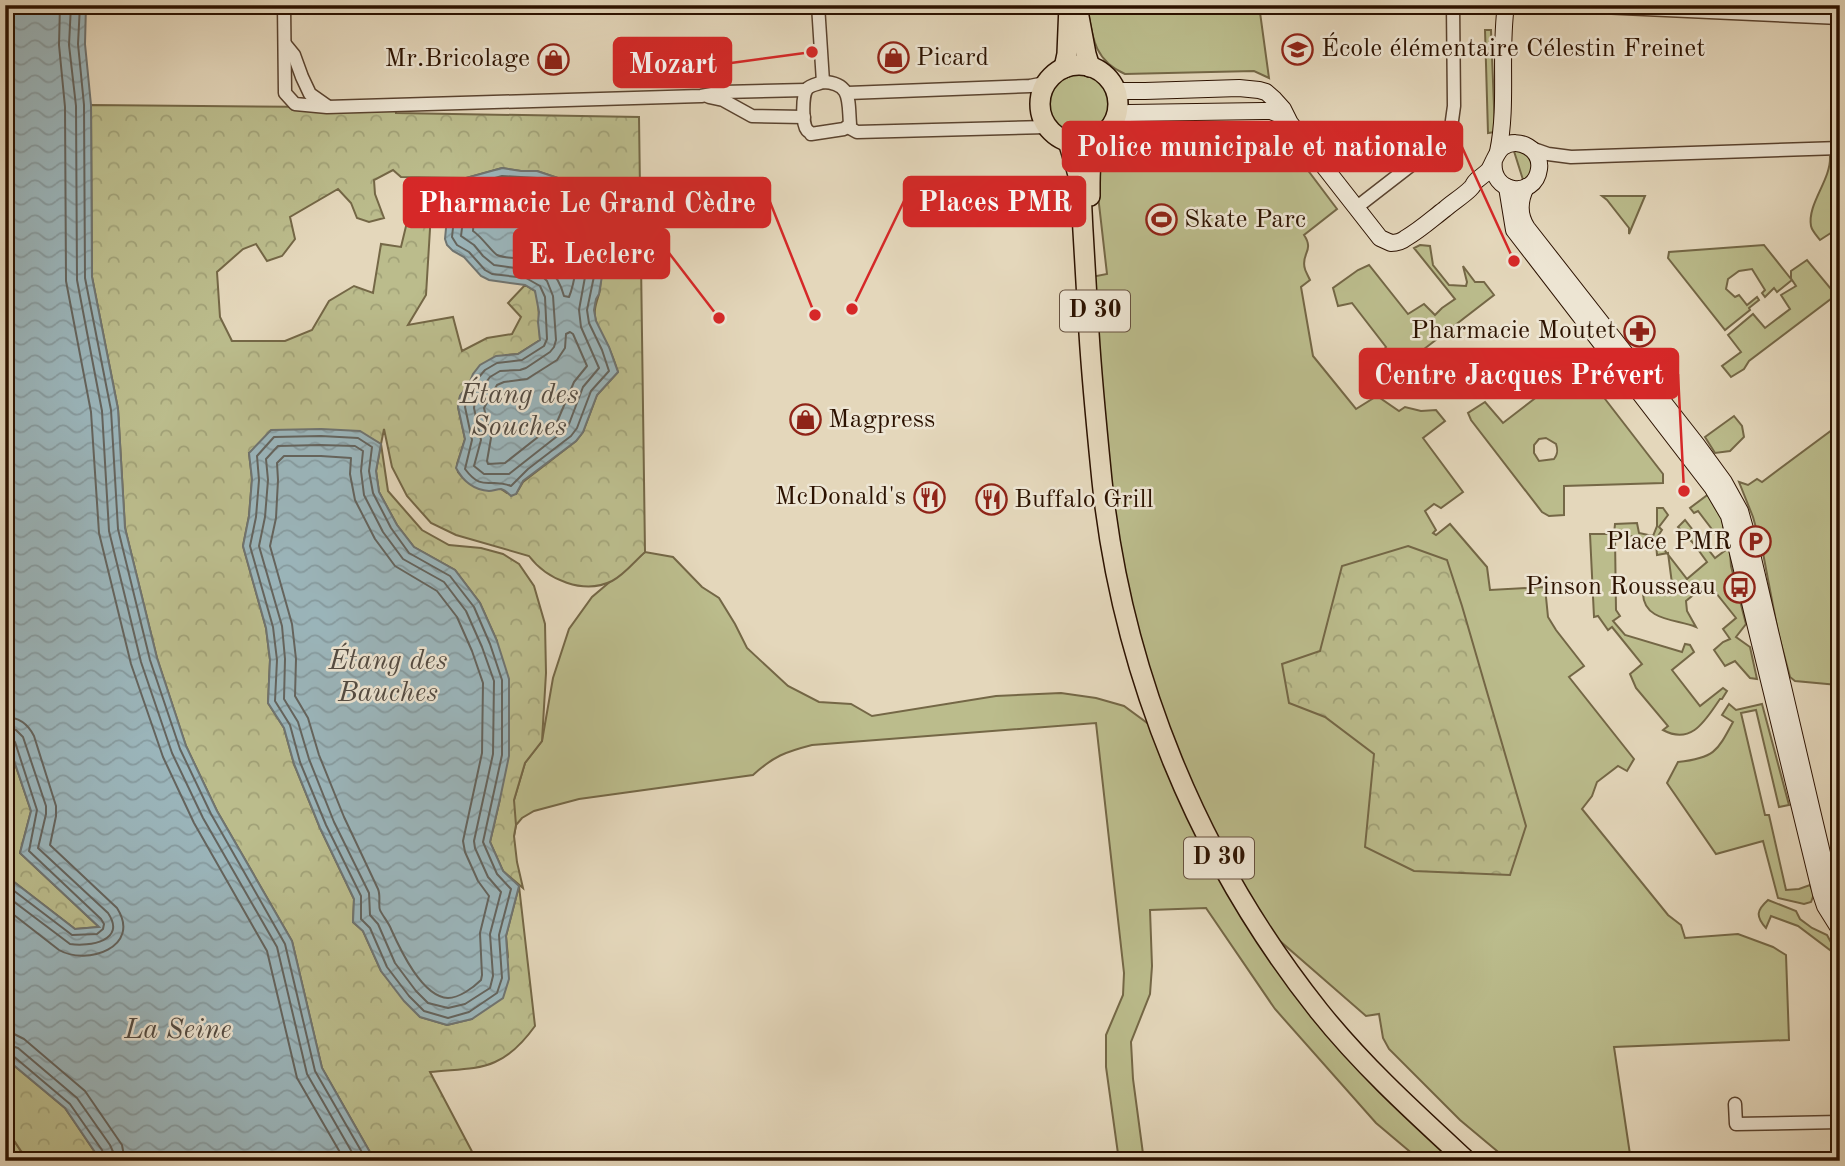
<svg xmlns="http://www.w3.org/2000/svg" width="1845" height="1166" font-family="'Old Standard TT',serif">
<style>
.green{fill:#bbbc8c;stroke:#746746;stroke-width:2;fill-rule:evenodd}
.forest{fill:url(#forest-crowns);stroke:#746746;stroke-width:2;fill-rule:evenodd}
.water{fill:url(#water-waves);stroke:#6f7471;stroke-width:2}
.lines{fill:none;stroke-linecap:round;stroke-linejoin:round}
.shore{stroke:#64645e;stroke-width:2}
.street-casing{stroke:#5a432f;stroke-width:15}
.secondary-casing{stroke:#2c1200;stroke-width:18}
.primary-casing{stroke:#2c1200;stroke-width:22}
.street{stroke:#ede5d3;stroke-width:12}
.secondary{stroke:#ede5d3;stroke-width:16}
.primary{stroke:#e4d7bb;stroke-width:19}
.labels{text-anchor:middle;dominant-baseline:central;stroke-width:5;stroke-linejoin:round;paint-order:stroke}
.shield{fill:#ede5d3;stroke:#66513f;stroke-width:2}
.shield-label{font-size:24px;font-weight:bold;fill:#2c1200}
.poi-label{font-size:26px;fill:#2c1200;stroke:#ede5d3;text-anchor:start}
.water-label{font-size:28px;font-style:italic;fill:#534b42;stroke:#ede5d3}
.leader{fill:none;stroke:#d62828;stroke-width:2.5}
.callout-dot{fill:#d62828;stroke:#ede5d3;stroke-width:2.5}
.callout{fill:#d62828;stroke:#d62828;stroke-width:2.5}
.callout-label{font-size:28px;text-anchor:middle;font-weight:bold;fill:#fff}
</style>
<defs>
<pattern id="forest-crowns" width="20" height="18" patternUnits="userSpaceOnUse" patternTransform="scale(1.75)"><rect width="20" height="18" fill="#bbbc8c"/><path d="M2 6a3 3 0 1 1 6 0M12 15a3 3 0 1 1 6 0" fill="none" stroke="#a1a177"/></pattern>
<pattern id="water-waves" width="16" height="10" patternUnits="userSpaceOnUse" patternTransform="scale(1.75)"><rect width="16" height="10" fill="#9bb6bc"/><path d="M0 5q4-4 8 0t8 0" fill="none" stroke="#869ba0"/></pattern>
</defs>
<rect width="100%" height="100%" fill="#e4d7bb"/>
<filter id="stains"><feTurbulence type="fractalNoise" baseFrequency=".00286" numOctaves="4"/><feColorMatrix values="0 0 0 0 .2 0 0 0 0 .09 0 0 0 0 .02 0 0 0 .5 -.17"/></filter>
<radialGradient id="worn" r=".72"><stop offset=".6" stop-color="#630" stop-opacity="0"/><stop offset="1" stop-color="#630" stop-opacity=".3"/></radialGradient>
<g class="green">
<path d="M1087 5H1259L1269 78 1254 71 1125 74C1093 60 1092 35 1087 5Z"/>
<path d="M1485 30H1491L1495 132 1488 133Z"/>
<circle cx="1078" cy="104" r="31"/>
<path d="M1263 122 1273 124 1337 209 1304 235C1315 251 1300 254 1305 269 1305 270 1310 280 1310 280L1301 287 1313 356 1356 409 1377 396 1399 411 1405 407 1421 411 1436 410 1445 421 1423 438 1463 492 1441 508 1434 504 1425 511 1436 530 1433 533 1436 535 1450 524 1487 567 1490 590 1545 587 1548 617 1556 630 1584 666 1569 677 1634 759 1627 771 1618 766 1597 782 1592 796 1582 809 1668 915 1681 925 1685 938 1738 934 1773 947 1786 955 1789 1040 1614 1047 1631 1161H1509L1460 1120 1389 1049 1383 1038 1379 1014 1366 1016 1258 922 1278 954 1467 1161H1421L1376 1123 1275 1009 1206 908 1150 910 1152 966 1150 994 1131 1042 1133 1079 1144 1161H1119L1106 1067V1035L1123 995 1124 973 1096 723 812 745C785 752 774 756 753 775L579 799 534 811 522 818 516 825 514 836V800L525 763 542 741 553 678 569 629 592 597 645 552 673 557 702 587 719 598 735 624 747 648 788 686 819 702 851 704 872 716 996 696 1061 693 1096 698 1124 706 1150 725 1118 608 1086 278 1107 274 1095 169 1105 153 1123 133 1129 129Z"/>
<path d="M1513 148 1526 150 1535 169 1524 183Z"/>
<path d="M1840 156V227L1820 240C1817 236 1812 231 1811 226 1807 204 1831 180 1830 157Z"/>
<path d="M1602 196H1645L1629 234V228L1607 200Z"/>
<path d="M1420 245 1430 246 1433 265 1449 285 1466 286 1467 282 1463 266 1475 282H1484L1494 295 1393 373 1391 380 1381 388 1363 377 1386 347 1352 303 1338 306 1333 288 1358 270 1369 265 1408 314 1424 304 1435 315 1442 308 1455 299 1414 248Z"/>
<path d="M1764 245 1791 279V271L1807 260 1836 295 1749 361 1744 369 1731 377 1722 366 1741 352 1728 335 1753 314 1765 328 1790 309 1781 295 1796 286 1792 280 1777 292 1774 288 1765 297 1762 293 1765 290 1752 269 1739 271 1728 279 1726 289 1735 297 1739 295 1747 305 1757 297 1759 300 1749 308 1750 310 1725 330 1668 258 1669 252Z"/>
<path d="M1578 364 1663 474V483L1564 486V515L1549 516 1542 512 1471 420 1468 413 1485 402 1503 423 1551 386 1565 384 1566 374ZM1546 438 1556 444C1558 450 1558 454 1554 459L1539 461 1534 453V445L1539 439Z"/>
<path d="M1734 416 1742 426 1744 437 1730 451 1715 453 1705 437Z"/>
<path d="M1840 424V685H1838L1795 681 1790 677 1778 632 1763 553 1753 517 1739 482 1748 485 1757 479 1762 482Z"/>
<path d="M1710 493 1722 515 1724 535 1730 552 1731 566 1746 624 1736 637 1750 647 1757 679 1750 678 1735 661 1725 666 1714 650 1723 642 1730 639 1723 629 1736 618 1708 583 1686 601 1687 611 1696 627C1676 619 1644 621 1643 594L1673 591 1668 553 1657 555 1656 543 1639 544 1638 536 1615 537 1616 610 1620 616 1613 621 1625 635 1682 652 1685 644 1690 645 1694 652 1672 670 1700 706 1723 688 1727 691 1722 699H1720C1706 719 1692 746 1663 730L1668 726 1636 688 1630 674 1642 664 1612 627 1608 630 1598 616 1594 617 1590 534H1614L1615 524 1637 523 1639 533 1653 536 1657 526V508H1663L1668 515 1659 527 1662 530 1656 539 1687 579 1707 562 1694 544 1678 527 1685 520 1715 558 1727 549 1698 511 1694 513 1690 508Z"/>
<path d="M1729 704 1736 710 1762 704 1789 805 1779 807 1756 710 1741 713 1765 815H1769L1786 890 1799 889 1810 885 1814 894 1811 902 1804 904 1778 898 1763 841 1716 854 1667 783 1678 762C1714 758 1717 752 1733 722L1722 715Z"/>
<path d="M1768 900 1796 911 1800 919 1812 928 1827 935 1833 946 1830 950 1798 926 1771 916 1766 928C1755 916 1757 910 1768 900Z"/>
<path d="M5 1127 21 1151 31 1161H5Z"/>
</g>
<g class="forest">
<path d="M395 103 396 113 639 117 645 552C635 561 624 575 612 581 584 595 547 580 529 556L456 535 431 523 407 496 392 467 384 429 381 444 388 491 422 530 449 545 481 548 503 554 519 564 534 586 545 624 546 673 542 741 525 763 514 800 516 825 514 836 517 862 523 888 503 871 490 842 500 799 497 641 480 603 455 570 414 547 397 525 379 492 376 471 381 444 249 453 252 479 249 516 243 546 266 628 270 660 268 703 284 728 294 764 320 828 354 899 353 922 363 931 381 971 420 1017 447 1025 472 1019 508 957 506 936 519 886 535 1026C525 1040 511 1055 495 1062 476 1071 450 1069 430 1072L477 1161H375L322 1068 292 941 217 811 186 746 157 658 125 528 118 409 92 277 91 105 327 107ZM502 168 521 171H537L612 196 616 200 618 221 612 225C612 241 605 257 602 273 600 280 601 288 599 294 596 304 593 311 596 321 598 330 604 338 608 346 612 354 615 363 618 372L597 395 583 432 576 441 523 482 516 494 507 493 501 489 465 480 458 472 457 464 465 439 458 407 460 396 469 384 506 355 518 354 540 340 538 298 535 291 525 285 508 303 521 317 512 334 487 338 462 351 453 317 408 325 426 295 430 229V186L410 184 407 222 401 247 381 244 373 293 354 286 329 301 312 330 285 341H232L220 317 217 272 243 249 256 244 267 261 282 256 295 239 290 217 338 189 351 203 357 218 369 222 384 218 375 194 374 180 393 170 401 177 466 178Z"/>
<path d="M1408 546 1447 560 1462 606 1526 826 1510 875 1414 871 1365 847 1374 754 1325 717 1289 703 1282 664 1320 651 1342 566Z"/>
<path d="M5 734 31 811 20 853 99 927 75 929 5 875Z"/>
<path d="M5 1058 65 1108 101 1161H31L21 1151 5 1127Z"/>
</g>
<g class="water">
<path d="M5 5H86L85 44 91 105 92 277 118 409 125 528 157 658 186 746 217 811 292 941 322 1068 375 1161H101L65 1108 5 1058V875L75 929 99 927 20 853 31 811 5 734Z"/>
<path d="M502 168 521 171H537L612 196 616 200 621 217 612 225V237L608 244V253L605 258 599 294 596 299 594 310 596 321 609 347 618 372 597 395 583 432 576 441 523 481 516 494 511 496C508 493 505 490 501 489 497 489 493 491 489 491 474 490 463 481 456 468L465 439 458 407 460 396 469 384 473 374 480 365 496 356 518 354 540 340 538 322 539 312 535 291 525 285 489 280 481 276 464 257 453 251 447 245 445 239 448 207 466 178Z"/>
<path d="M321 429 360 431 381 444 376 471 379 492 397 525 414 547 455 570 480 603 497 641 509 679V756L500 799 490 842 503 871 519 886 506 936 509 979 503 998 472 1019 447 1025 420 1017 404 1001 381 971 363 931 353 922 354 899 320 828 294 764 284 728 268 703 270 660 266 628 243 546 249 516 252 479 249 453 271 430Z"/>
</g>
<g class="lines">
<g class="shore">
<path d="M60 5 59 45 65 107 66 281 91 412 99 533 131 664 163 757 194 823 267 951 297 1078 345 1161"/>
<path d="M71 5 69 45 76 106 77 280 102 411 109 531 141 662 172 753 203 818 277 947 307 1074 357 1161"/>
<path d="M80 5 78 44 84 105 85 278 111 410 118 529 150 660 180 749 211 814 285 944 315 1071 367 1161"/>
<path d="M502 176 537 178 610 204 613 214 605 224V235L598 257 587 310 589 323 602 350 609 371 591 391 577 428 571 436 528 469 511 486C490 477 483 493 465 469L472 440 465 407 467 398 475 387 479 377 485 370 497 363 522 360 544 346 547 339 545 297 540 286 526 278 492 274 485 270 469 252 457 245 452 237 455 209 470 185Z"/>
<path d="M501 185 535 187 601 210 602 213 597 221 596 232 589 255 579 310 581 327 599 368 583 387 569 424 565 430 509 474H484L474 466 481 440 474 408 475 401 483 391 487 381 490 377 500 371 520 370 526 368 550 352 554 347 556 340 553 296 547 281 540 274 530 270 494 265 483 256 474 245 461 236 464 212 475 193Z"/>
<path d="M502 196 534 198 586 217C586 228 582 239 579 251 576 266 575 283 569 297L564 296C558 273 544 260 520 258 513 258 504 258 497 255 491 251 482 237 473 231L474 216 482 202Z"/>
<path d="M570 332 573 334 587 366 574 382 557 422 505 463 488 464 487 461 491 438 484 408 497 385 504 382 527 379 557 360 565 348 566 334Z"/>
<path d="M321 436 358 438 372 447 369 471 373 493 391 528 409 553 450 576 474 607 490 644 502 680V755L483 842 497 874 511 889 499 935 502 978 497 993 469 1012 448 1018 424 1011 409 996 387 967 370 928 361 919V896L326 825 300 762 290 725 275 701 277 660 273 627 250 546 256 517 259 480 257 456 274 437Z"/>
<path d="M320 445 355 446 363 451 361 471 364 495 383 532 403 559 444 582 466 611 482 647 494 681 493 754 474 841 475 848 488 877 501 892 490 934 493 976 490 988 465 1004 448 1008 428 1003 416 991 395 963 378 924 370 915 369 893 334 822 309 759 298 722 284 699 285 659 282 626 259 546 265 517 268 480 266 459 278 446Z"/>
<path d="M284 456H321L351 458 350 474 355 500 375 539 395 566 437 591 457 617 472 651 483 683 482 753 463 841 465 852 478 881 489 896 480 933 482 975 481 980C473 988 459 998 448 998 422 997 400 949 391 929 389 923 382 915 380 910 378 905 381 896 378 889L344 817 319 755 308 718 295 696 296 659 292 624 270 546 276 518 278 480 277 463Z"/>
<path d="M5 717C19 717 28 724 34 736L56 806V816L50 845 117 908C142 947 87 966 59 950L5 908"/>
<path d="M5 727 16 730 23 737 46 806V814L38 848 108 913C127 941 89 947 70 944L5 895"/>
<path d="M5 736 11 737 15 742 37 810 29 851 101 919 104 924 103 929 97 934 72 935 5 884"/>
<path d="M5 1034H14L24 1039 85 1091 122 1145 125 1161"/>
<path d="M5 1044 18 1048 77 1098 110 1145 114 1154 115 1161"/>
<path d="M5 1053 12 1055 70 1104 102 1150 106 1161"/>
</g>
<defs>
<g id="street">
<path d="M284 5 285 93 295 104 327 107 701 96 723 92 806 90"/>
<path d="M818 5 823 82"/>
<path d="M1557 5 1840 18"/>
<path d="M285 44 294 55 302 77 310 94 327 106"/>
<path d="M823 82C852 83 848 101 850 124L844 129 811 134C810 132 808 131 807 130 802 124 802 95 807 89 810 85 818 84 823 82Z"/>
<path d="M848 93 1030 86 1045 83"/>
<path d="M709 97 723 100 752 116 804 117"/>
<path d="M848 127 857 132 1047 127"/>
<path d="M1531 148 1548 154 1571 157 1840 148"/>
<path d="M1357 207 1450 135 1454 106 1453 5"/>
<path d="M1735 1104 1736 1124 1840 1122"/>
</g>
<g id="secondary">
<path d="M1115 89 1121 91H1145L1239 88 1259 90 1266 92 1274 99 1283 109 1290 123 1380 238 1391 243C1397 243 1401 242 1406 238 1420 230 1432 219 1445 209 1453 202 1463 196 1470 189 1477 182 1470 187 1477 180 1481 177 1485 174 1489 170 1494 162 1496 152 1503 147 1519 136 1542 150 1539 169 1535 200 1489 194 1494 160"/>
<path d="M1116 116 1129 113 1263 111H1271L1287 118"/>
<path d="M1498 152C1508 104 1499 54 1506 5"/>
<path d="M1507 187 1514 230 1712 487 1729 516 1821 894 1825 906 1840 930"/>
<path d="M1526 187C1519 201 1519 216 1527 228L1697 445 1724 482 1740 511 1751 550 1812 811 1831 891 1837 906"/>
</g>
<g id="primary">
<path d="M1077 6 1086 54 1090 67"/>
<circle cx="1079" cy="104" r="39"/>
<path d="M1064 68 1067 54 1069 5"/>
<path d="M1068 141C1072 156 1078 171 1080 185 1082 200 1082 216 1083 231 1085 265 1087 299 1089 333 1092 382 1097 431 1102 481 1122 673 1198 859 1319 1011 1363 1066 1415 1113 1467 1161"/>
<path d="M1090 196C1090 177 1089 156 1098 139"/>
</g>
</defs>
<use href="#street" class="street-casing"/>
<use href="#secondary" class="secondary-casing"/>
<use href="#primary" class="primary-casing"/>
<use href="#street" class="street"/>
<use href="#secondary" class="secondary"/>
<use href="#primary" class="primary"/>
</g>
<defs>
<symbol id="school-ring" viewBox="-11 -11 22 22"><circle r="9.5" fill="#ede5d3" stroke="#8f2418" stroke-width="1.5"/><path d="M0-5L7-2L0 1L-7-2ZM-4 1L0 2.5L4 1V4Q0 6-4 4Z" fill="#8f2418"/></symbol>
<symbol id="shop-ring" viewBox="-11 -11 22 22"><circle r="9.5" fill="#ede5d3" stroke="#8f2418" stroke-width="1.5"/><path d="M-5-2.5h2.3a2.7 3.5 0 0 1 5.4 0H5L5.5 6h-11ZM-1.5-2.5h3a1.5 2.3 0 0 0-3 0Z" fill="#8f2418"/></symbol>
<symbol id="stadium-ring" viewBox="-11 -11 22 22"><circle r="9.5" fill="#ede5d3" stroke="#8f2418" stroke-width="1.5"/><path d="M0-5a6.5 5 0 1 0 0 10a6.5 5 0 1 0 0-10ZM-3.5-1.8h7v3.6h-7Z" fill="#8f2418"/></symbol>
<symbol id="pharmacy-ring" viewBox="-11 -11 22 22"><circle r="9.5" fill="#ede5d3" stroke="#8f2418" stroke-width="1.5"/><path d="M-2-6h4v4h4v4h-4v4h-4v-4h-4v-4h4Z" fill="#8f2418"/></symbol>
<symbol id="restaurant-ring" viewBox="-11 -11 22 22"><circle r="9.5" fill="#ede5d3" stroke="#8f2418" stroke-width="1.5"/><path d="M-5-6h1v4h1v-4h1v4h1v-4h1v5L-1.5 .5V6h-2V.5L-5-1ZM5-6V6H3V1.5H1.5Q1.5-4 5-6Z" fill="#8f2418"/></symbol>
<symbol id="parking-ring" viewBox="-11 -11 22 22"><circle r="9.5" fill="#ede5d3" stroke="#8f2418" stroke-width="1.5"/><path d="M-3.5-5.5H1a3.5 3.5 0 0 1 0 7H-1V5.5H-3.5ZM-1-3.4V-.6H.8a1.4 1.4 0 0 0 0-2.8Z" fill="#8f2418"/></symbol>
<symbol id="bus-ring" viewBox="-11 -11 22 22"><circle r="9.5" fill="#ede5d3" stroke="#8f2418" stroke-width="1.5"/><path d="M-5-6H5V4H4V6H2V4H-2V6H-4V4H-5ZM-3.5-4V0h7V-4ZM-3.5 1.2v1.5H-2V1.2ZM2 1.2v1.5H3.5V1.2Z" fill="#8f2418"/></symbol>
</defs>
<g fill-rule="evenodd">
<use href="#school-ring" x="1280" y="32" width="35" height="35"/>
<use href="#shop-ring" x="876" y="40" width="35" height="35"/>
<use href="#shop-ring" x="536" y="42" width="35" height="35"/>
<use href="#stadium-ring" x="1144" y="202" width="35" height="35"/>
<use href="#pharmacy-ring" x="1622" y="314" width="35" height="35"/>
<use href="#shop-ring" x="788" y="402" width="35" height="35"/>
<use href="#restaurant-ring" x="912" y="480" width="35" height="35"/>
<use href="#restaurant-ring" x="974" y="482" width="35" height="35"/>
<use href="#parking-ring" x="1738" y="524" width="35" height="35"/>
<use href="#bus-ring" x="1722" y="570" width="35" height="35"/>
</g>
<g class="labels">
<g class="shield">
<rect x="1060" y="290.5" width="70" height="41" rx="5"/>
<rect x="1184" y="837.5" width="70" height="41" rx="5"/>
</g>
<g class="shield-label">
<text x="1095" y="311">D 30</text>
<text x="1219" y="858">D 30</text>
</g>
<g class="poi-label">
<text x="1321" y="49">École élémentaire Célestin Freinet</text>
<text x="916" y="58">Picard</text>
<text x="530" y="59" text-anchor="end">Mr.Bricolage</text>
<text x="1184" y="220">Skate Parc</text>
<text x="1616" y="331" text-anchor="end">Pharmacie Moutet</text>
<text x="828" y="420">Magpress</text>
<text x="906" y="497" text-anchor="end">McDonald's</text>
<text x="1014" y="500">Buffalo Grill</text>
<text x="1732" y="542" text-anchor="end">Place PMR</text>
<text x="1716" y="587" text-anchor="end">Pinson Rousseau</text>
</g>
<g class="water-label">
<text x="519" y="396">Étang des<tspan x="519" dy="32">Souches</tspan></text>
<text x="388" y="662">Étang des<tspan x="388" dy="32">Bauches</tspan></text>
<text x="178" y="1031">La Seine</text>
</g>
</g>
<path class="leader" d="M812 52L731 63M1514 261L1462 147M852 309L904 201M815 315L770 202M719 318L669 253M1684 491L1678 374"/>
<g class="callout-dot">
<circle cx="812" cy="52" r="7"/>
<circle cx="1514" cy="261" r="7"/>
<circle cx="852" cy="309" r="7"/>
<circle cx="815" cy="315" r="7"/>
<circle cx="719" cy="318" r="7"/>
<circle cx="1684" cy="491" r="7"/>
</g>
<g class="callout">
<rect x="614" y="38" width="117" height="49" rx="7"/>
<rect x="1063" y="122" width="399" height="49" rx="7"/>
<rect x="904" y="177" width="181" height="49" rx="7"/>
<rect x="404" y="178" width="366" height="49" rx="7"/>
<rect x="514" y="229" width="155" height="49" rx="7"/>
<rect x="1360" y="349" width="318" height="49" rx="7"/>
</g>
<g class="callout-label">
<text x="673" y="73">Mozart</text>
<text x="1262" y="156">Police municipale et nationale</text>
<text x="995" y="211">Places PMR</text>
<text x="587" y="212">Pharmacie Le Grand Cèdre</text>
<text x="592" y="263">E. Leclerc</text>
<text x="1519" y="384">Centre Jacques Prévert</text>
</g>
<rect width="1845" height="1166" fill="none" stroke="#e4d7bb" stroke-width="28"/>
<rect x="7" y="7" width="1831" height="1152" fill="none" stroke="#2c1200" stroke-width="3.5"/>
<rect x="14" y="14" width="1817" height="1138" fill="none" stroke="#2c1200" stroke-width="2"/>
<rect width="100%" height="100%" filter="url(#stains)"/>
<rect width="100%" height="100%" fill="url(#worn)"/>
</svg>
